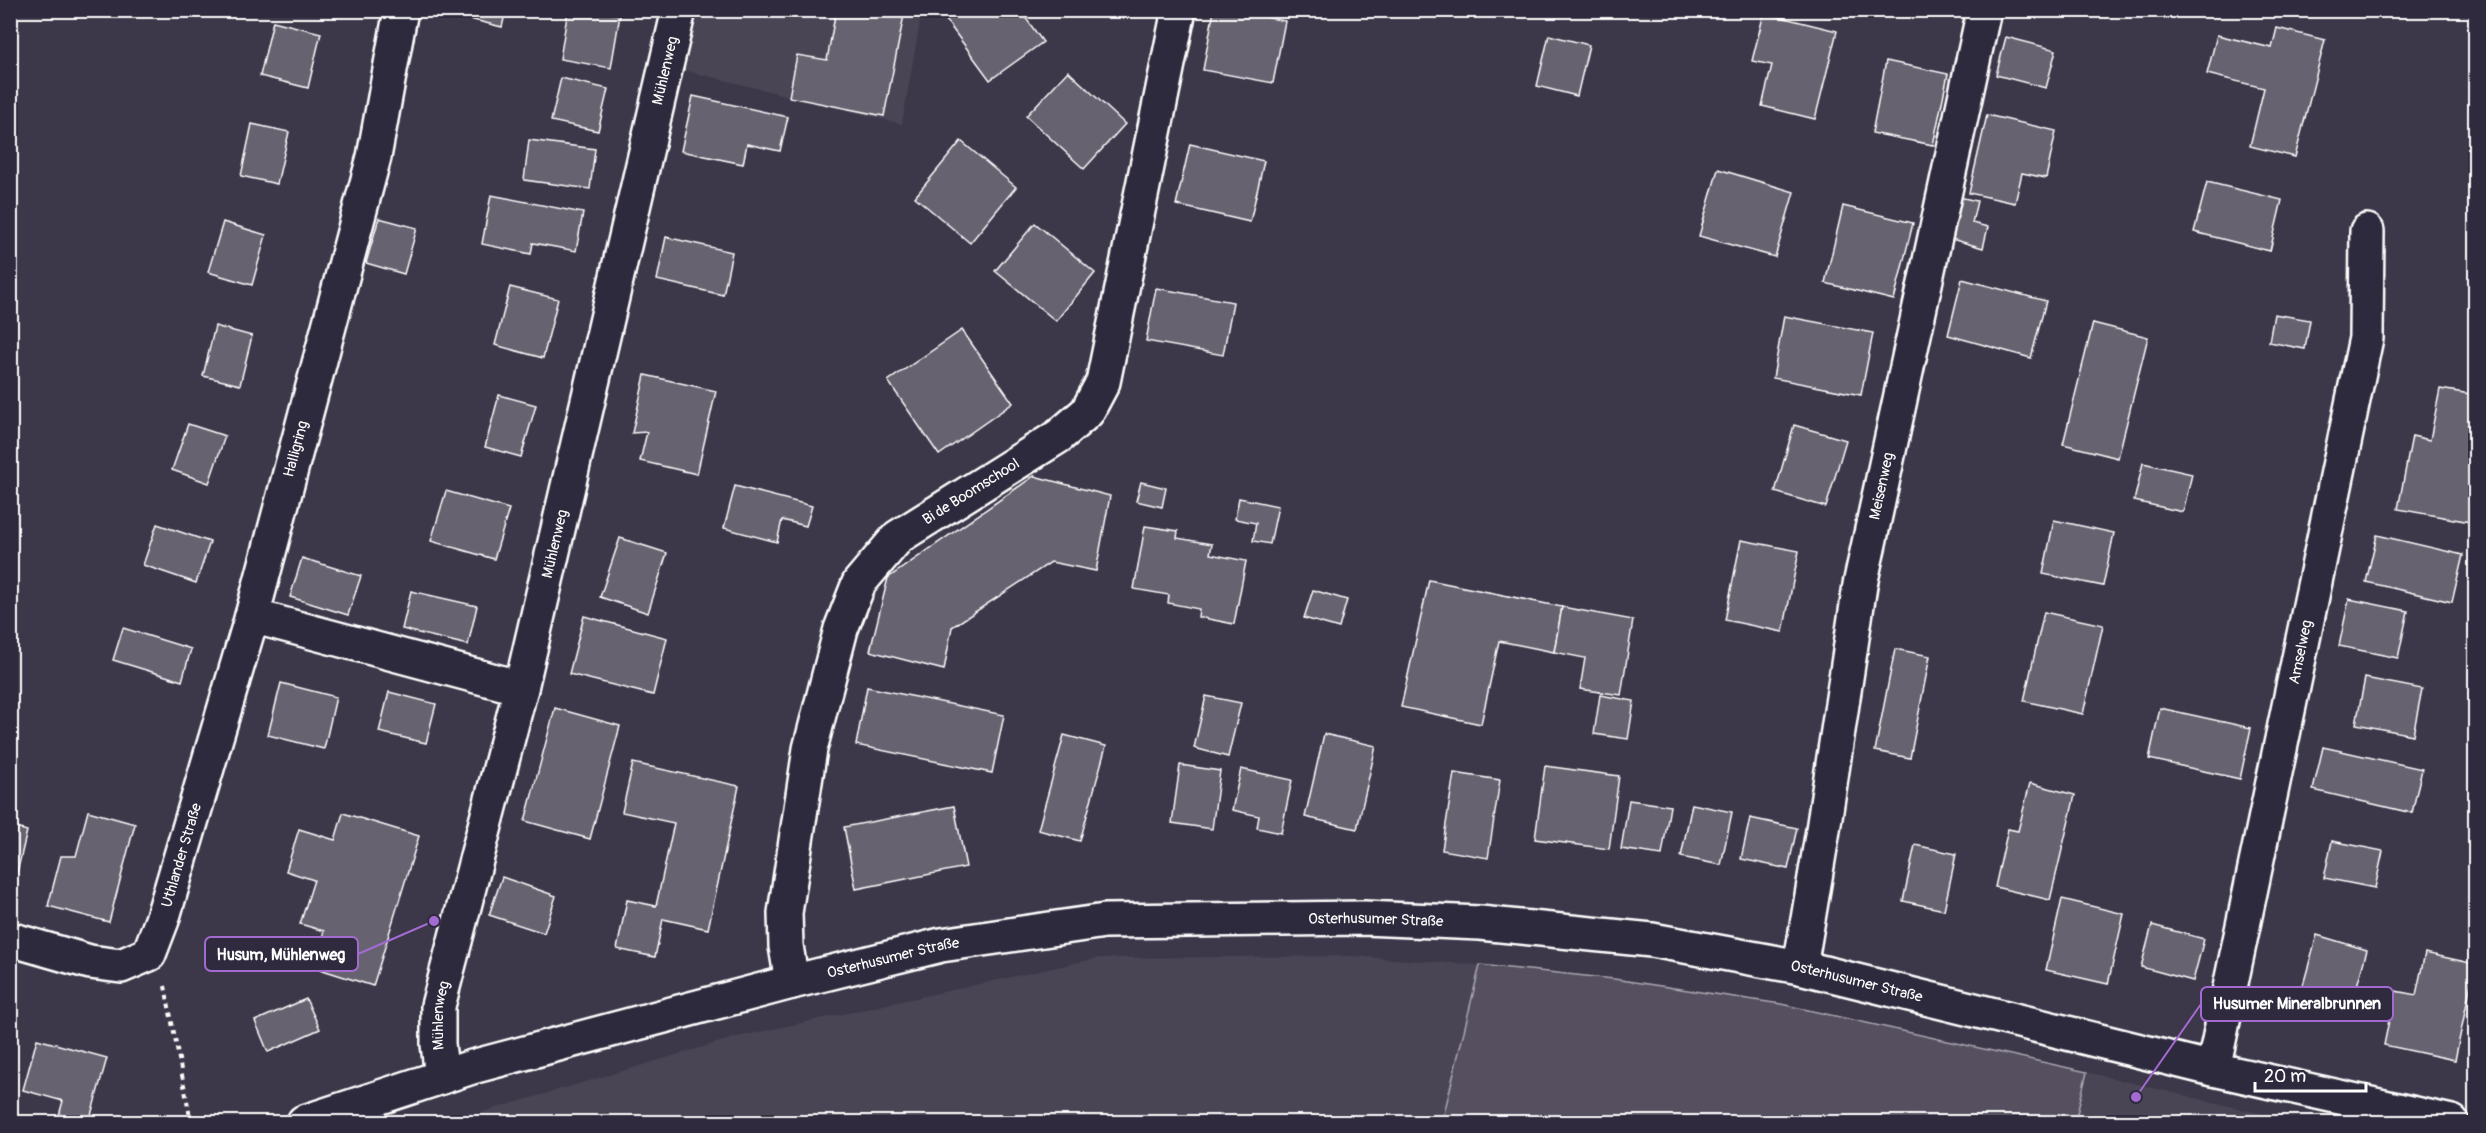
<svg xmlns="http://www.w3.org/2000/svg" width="2486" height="1133" font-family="Pangolin,sans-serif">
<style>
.built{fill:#494455}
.green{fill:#555060;stroke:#aaa8b0;stroke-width:1.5}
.building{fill:#666270;stroke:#fff;stroke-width:1.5}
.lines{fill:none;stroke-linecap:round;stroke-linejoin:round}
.minor-casing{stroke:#fff;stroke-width:38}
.path{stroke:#fff;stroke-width:4;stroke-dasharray:4.5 4.5;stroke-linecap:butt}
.minor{stroke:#2f2a3d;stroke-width:33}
.labels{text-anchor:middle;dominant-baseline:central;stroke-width:4.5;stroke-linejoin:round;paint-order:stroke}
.street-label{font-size:15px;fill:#fff;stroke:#2f2a3d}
.leader{fill:none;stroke:#a36bd2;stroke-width:2}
.callout-dot{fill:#a36bd2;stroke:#2f2a3d;stroke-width:2}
.callout{fill:#2f2a3d;stroke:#a36bd2;stroke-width:2}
.callout-label{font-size:16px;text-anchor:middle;font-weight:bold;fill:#fff}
</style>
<rect width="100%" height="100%" fill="#3c3749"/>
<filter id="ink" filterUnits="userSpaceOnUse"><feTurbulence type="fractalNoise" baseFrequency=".0167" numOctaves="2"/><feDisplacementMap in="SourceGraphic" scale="12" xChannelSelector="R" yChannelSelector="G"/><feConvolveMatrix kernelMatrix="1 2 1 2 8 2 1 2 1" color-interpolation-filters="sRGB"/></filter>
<g filter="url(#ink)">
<g class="built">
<path d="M698 11H922L902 124 683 70Z"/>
<path d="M1352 956 1480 965 1442 1122H449L737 1037 1098 958Z"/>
<path d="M2087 1072 2296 1122H2075Z"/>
</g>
<path class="green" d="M1480 965 1614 979 1781 1004 2087 1072 2075 1122H1442Z"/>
<g class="building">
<path d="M433 10H506L502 27Z"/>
<path d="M568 10H593L620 15 611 68 560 59Z"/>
<path d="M836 10H905L884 116 789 97 797 55 827 60Z"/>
<path d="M950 10H1020L1043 42 990 80 943 16Z"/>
<path d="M1214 10H1230L1285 21 1273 83 1203 70Z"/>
<path d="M1764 13 1837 31 1815 119 1762 106 1772 65 1752 61Z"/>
<path d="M273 21 321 33 308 88 260 76Z"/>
<path d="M2277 28 2325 40 2295 157 2250 146 2264 88 2207 74 2217 35 2272 48Z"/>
<path d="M1549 35 1589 45 1577 96 1537 86Z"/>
<path d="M2006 37 2056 50 2046 88 1996 75Z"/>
<path d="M1886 61 1948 74 1933 145 1872 133Z"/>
<path d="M1068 71 1125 124 1084 169 1026 116Z"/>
<path d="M561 78 608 89 598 131 551 121Z"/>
<path d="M693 96 788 117 780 151 747 144 743 164 681 151Z"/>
<path d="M1987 115 2056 131 2046 178 2022 173 2015 203 1969 193Z"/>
<path d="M252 124 289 132 277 184 241 176Z"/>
<path d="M529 140 595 149 590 189 524 180Z"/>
<path d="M961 141 1016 187 970 243 915 197Z"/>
<path d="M1190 144 1264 161 1250 222 1176 205Z"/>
<path d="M1718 169 1794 192 1775 257 1699 236Z"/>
<path d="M2207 182 2282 200 2270 251 2194 232Z"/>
<path d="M491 195 583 213 576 251 533 243 531 254 482 244Z"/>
<path d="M1959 197 1977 201 1972 223 1988 227 1983 248 1948 238Z"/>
<path d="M1843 206 1913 223 1894 300 1825 283Z"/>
<path d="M379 218 417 228 404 274 366 263Z"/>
<path d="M223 222 266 235 252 285 208 272Z"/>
<path d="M1035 223 1095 273 1056 321 995 271Z"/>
<path d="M666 237 732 252 723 295 657 280Z"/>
<path d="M10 277 17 278 10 309Z"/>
<path d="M1962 279 2046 301 2031 358 1948 335Z"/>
<path d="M510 287 558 299 543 358 495 345Z"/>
<path d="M1156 288 1233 302 1223 355 1146 341Z"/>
<path d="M2274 314 2310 320 2305 349 2269 342Z"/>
<path d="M1784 316 1873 333 1861 395 1773 378Z"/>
<path d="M2093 323 2148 337 2118 458 2063 444Z"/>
<path d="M215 326 252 336 240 385 203 376Z"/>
<path d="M962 330 1013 403 939 455 888 381Z"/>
<path d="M645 375 716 391 697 474 640 461 647 432 632 433Z"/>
<path d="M2440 389 2476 395V523L2398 509 2412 436 2430 440Z"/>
<path d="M499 395 536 405 521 457 485 447Z"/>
<path d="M188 424 225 436 209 483 172 470Z"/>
<path d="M1794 425 1846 440 1826 507 1775 492Z"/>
<path d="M2143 463 2192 474 2183 512 2134 501Z"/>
<path d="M1034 476 1110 496 1096 571 1051 562 952 627 944 670 870 651 888 578Z"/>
<path d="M1141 482 1166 488 1162 507 1136 501Z"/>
<path d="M735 486 812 506 806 526 782 520 777 542 724 528Z"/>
<path d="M446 491 509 509 494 559 431 541Z"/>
<path d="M1239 498 1278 506 1270 544 1253 541 1256 523 1235 519Z"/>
<path d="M2054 520 2114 533 2103 586 2043 574Z"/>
<path d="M157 524 210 542 196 583 143 565Z"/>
<path d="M1145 526 1178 531 1177 538 1212 544 1210 554 1246 561 1234 624 1198 617 1199 609 1168 603 1169 595 1134 589Z"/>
<path d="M2377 535 2463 555 2452 602 2366 582Z"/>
<path d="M620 538 667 553 648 613 600 597Z"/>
<path d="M1741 540 1799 551 1783 632 1725 620Z"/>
<path d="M302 558 361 576 348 615 290 597Z"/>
<path d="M1429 580 1562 607 1554 652 1499 641 1481 724 1401 707Z"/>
<path d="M1313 590 1347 600 1339 628 1304 618Z"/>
<path d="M411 591 477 606 468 645 402 629Z"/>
<path d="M2349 599 2408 611 2398 658 2339 646Z"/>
<path d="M1562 607 1633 620 1621 695 1580 689 1585 658 1554 652Z"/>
<path d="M2044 612 2103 625 2083 714 2024 701Z"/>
<path d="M584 616 667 638 653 695 569 674Z"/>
<path d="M123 628 191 649 182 681 113 660Z"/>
<path d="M1895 649 1930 656 1910 758 1875 751Z"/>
<path d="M2365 678 2422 689 2413 735 2356 724Z"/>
<path d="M281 683 336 697 324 749 268 735Z"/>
<path d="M867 687 1004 715 992 773 856 745Z"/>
<path d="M389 692 436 704 426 743 379 732Z"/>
<path d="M1600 695 1634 701 1628 739 1594 734Z"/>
<path d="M1206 696 1241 703 1228 757 1194 748Z"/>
<path d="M555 708 620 726 590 839 525 821Z"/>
<path d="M2160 708 2251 728 2240 779 2149 759Z"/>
<path d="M1324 734 1376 746 1357 829 1305 817Z"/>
<path d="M1064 735 1106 746 1080 841 1038 830Z"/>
<path d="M2323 747 2422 769 2412 813 2313 790Z"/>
<path d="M633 763 739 786 708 929 663 919 655 957 617 949 627 900 656 906 674 823 622 812Z"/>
<path d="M1180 765 1220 771 1212 829 1172 823Z"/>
<path d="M1545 766 1619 776 1609 849 1535 839Z"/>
<path d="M1241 769 1292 780 1281 833 1257 828 1259 816 1232 810Z"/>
<path d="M1454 773 1500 780 1488 858 1442 850Z"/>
<path d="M2030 783 2075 795 2050 900 1995 887 2008 829 2018 831Z"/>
<path d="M1629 800 1670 806 1662 855 1621 849Z"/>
<path d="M1692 804 1732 812 1721 865 1681 857Z"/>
<path d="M954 806 966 867 856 889 844 827Z"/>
<path d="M88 811 135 824 109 922 48 906 61 856H76Z"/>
<path d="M343 813 419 836 373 986 313 967 324 931 300 924 314 880 286 871 299 829 335 840Z"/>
<path d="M1750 818 1797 828 1788 869 1741 859Z"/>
<path d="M10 826 27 831 17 873 10 871Z"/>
<path d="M2332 841 2383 851 2375 888 2324 878Z"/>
<path d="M1915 845 1956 854 1944 910 1903 901Z"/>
<path d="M502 877 556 896 544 933 489 915Z"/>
<path d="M2062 899 2124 914 2108 984 2046 970Z"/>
<path d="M2152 925 2204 939 2193 981 2141 967Z"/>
<path d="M2317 935 2367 950 2348 1018 2298 1003Z"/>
<path d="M2425 953 2475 964 2455 1060 2384 1045 2395 991 2416 995Z"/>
<path d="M306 999 320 1029 268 1052 255 1021Z"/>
<path d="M37 1039 107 1058 89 1122H57L63 1101 23 1090Z"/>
</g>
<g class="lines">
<defs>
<g id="minor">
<path d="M401 10 374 157 252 616 521 688"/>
<path id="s1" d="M10 939 90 962 121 966 149 954 162 920 252 616"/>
<path id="s2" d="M1800 967 1823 830 1860 585 1984 10"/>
<path id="s3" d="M792 982 786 946 785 913 810 749 841 629 859 583 898 537 1059 436 1087 412 1103 382 1179 10"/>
<path id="s4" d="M2213 1069 2366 338 2367 231"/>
<path id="s5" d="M442 1077 438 1044V1006L521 688 679 10"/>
<path id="s6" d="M304 1122 472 1067 792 982 941 945 1105 921 1364 918 1480 923 1652 940 1800 967 2213 1069 2452 1122"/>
</g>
</defs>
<use href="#minor" class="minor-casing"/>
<path class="path" d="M165 986 191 1122"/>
<use href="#minor" class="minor"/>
</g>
</g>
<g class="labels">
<g class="street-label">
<text stroke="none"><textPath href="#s5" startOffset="1034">Mühlenweg</textPath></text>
<text transform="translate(296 449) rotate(-75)">Halligring</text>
<text stroke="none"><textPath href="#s2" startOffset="488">Meisenweg</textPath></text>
<text stroke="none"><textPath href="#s3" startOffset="555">Bi de Boomschool</textPath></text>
<text stroke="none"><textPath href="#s5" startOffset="548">Mühlenweg</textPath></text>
<text stroke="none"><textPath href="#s4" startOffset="426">Amselweg</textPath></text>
<text stroke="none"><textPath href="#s1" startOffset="249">Uthlander Straße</textPath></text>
<text stroke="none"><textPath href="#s6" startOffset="1098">Osterhusumer Straße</textPath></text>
<text stroke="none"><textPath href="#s6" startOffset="612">Osterhusumer Straße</textPath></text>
<text stroke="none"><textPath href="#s6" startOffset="1584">Osterhusumer Straße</textPath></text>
<text stroke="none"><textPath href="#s5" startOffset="62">Mühlenweg</textPath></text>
</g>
</g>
<path class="leader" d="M434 921L358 954M2136 1097L2201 1004"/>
<g class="callout-dot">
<circle cx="434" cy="921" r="6"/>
<circle cx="2136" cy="1097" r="6"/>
</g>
<g class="callout">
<rect x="205" y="937" width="153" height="34" rx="6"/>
<rect x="2201" y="987" width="192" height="34" rx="6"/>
</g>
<g class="callout-label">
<text x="281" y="960">Husum, Mühlenweg</text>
<text x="2297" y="1009">Husumer Mineralbrunnen</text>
</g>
<rect width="2486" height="1133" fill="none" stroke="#2f2a3d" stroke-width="36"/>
<rect x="18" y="18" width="2450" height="1097" fill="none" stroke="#fff" stroke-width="2" filter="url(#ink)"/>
<path d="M2255 1082v9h111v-9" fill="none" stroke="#ffffff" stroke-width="3"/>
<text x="2264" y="1082" font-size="18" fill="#ffffff" stroke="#2f2a3d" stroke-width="4.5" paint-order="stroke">20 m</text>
</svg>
